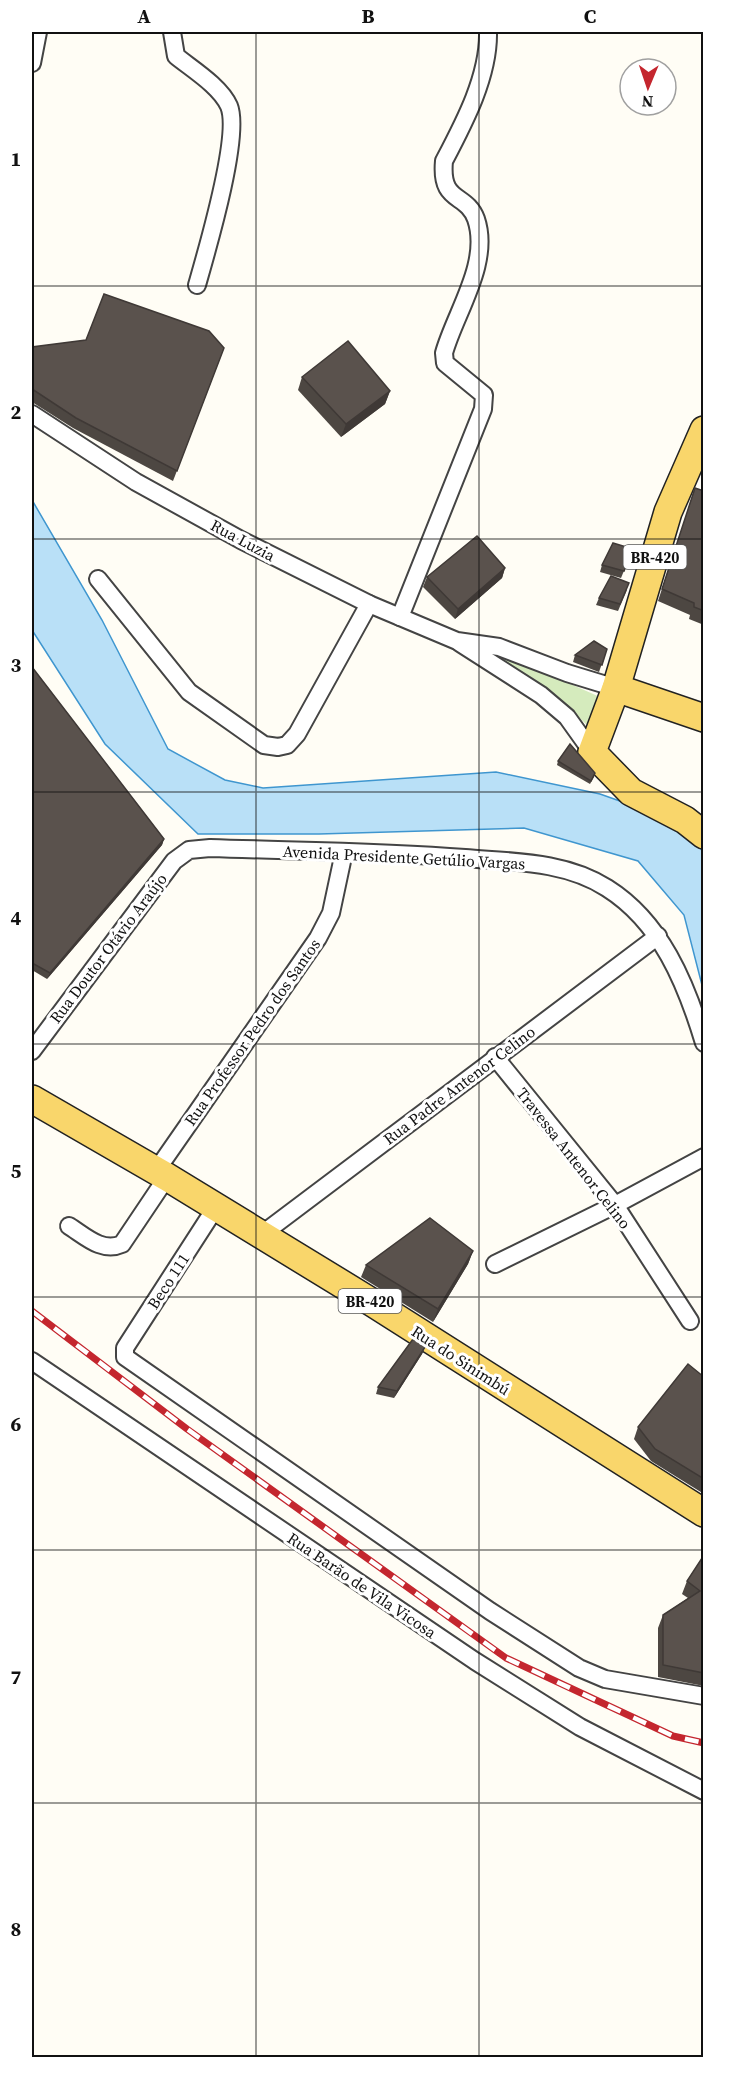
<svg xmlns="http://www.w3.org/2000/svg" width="735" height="2089" font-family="'Source Serif 4',serif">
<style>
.green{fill:#d5ebbd}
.water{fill:#b9e0f7;stroke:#3f96cf;stroke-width:1.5}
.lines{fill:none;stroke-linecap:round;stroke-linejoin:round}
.minor-casing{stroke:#444;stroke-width:20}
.primary-casing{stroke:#222;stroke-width:30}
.minor{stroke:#fff;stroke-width:16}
.primary{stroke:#f9d66b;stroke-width:27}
.rail-casing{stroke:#c4262e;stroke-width:7}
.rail{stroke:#fff;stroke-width:4.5;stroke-dasharray:14;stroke-linecap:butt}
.wall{fill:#4d4742}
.shaded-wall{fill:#3f3936}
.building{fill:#5a524d;stroke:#3f3936;stroke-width:1.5}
.grid{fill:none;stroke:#111;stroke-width:1.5;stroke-opacity:0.55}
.labels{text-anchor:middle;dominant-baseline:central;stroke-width:6;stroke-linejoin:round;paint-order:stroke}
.shield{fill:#fff;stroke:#585858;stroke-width:1.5}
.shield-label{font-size:15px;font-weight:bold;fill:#111}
.street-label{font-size:16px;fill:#111;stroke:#fff}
.neatline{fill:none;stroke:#111;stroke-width:2}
.grid-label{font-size:20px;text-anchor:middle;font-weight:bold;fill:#111}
</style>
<rect width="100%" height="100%" fill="#fffdf5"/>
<path class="green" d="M489 648 600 697 591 729 556 695 494 664Z"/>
<path class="water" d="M32 500 102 620 168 749 225 780 263 788 496 772 600 794 651 812 701 849 703 853V989L684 915 638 861 524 828 319 834H198L105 744 32 630Z"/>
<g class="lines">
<defs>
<g id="minor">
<path d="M172 32 176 56C192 69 220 86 229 106 241 135 207 250 197 285"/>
<path d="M32 63 38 32"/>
<path d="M32 414 136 482 241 540 369 604 457 641 499 647 567 673 616 688"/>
<path d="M98 579 189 692 264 745 278 747 287 745 297 734 369 604"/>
<path d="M400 617 483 409 484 395 445 363 444 353C455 313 491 263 476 219 466 192 440 204 444 161 464 123 489 76 488 32"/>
<path d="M460 643 541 695 567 717 592 752"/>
<path d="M32 1051 174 861 189 850 210 848C295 851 380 851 465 858 513 862 565 861 607 888 661 922 686 983 704 1043"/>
<path d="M495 1057 615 1205 690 1321"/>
<path d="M156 1171 318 938 331 913 344 852"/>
<path d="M216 1207 125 1348V1357L490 1611 579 1668 605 1679 704 1696"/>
<path d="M69 1226C85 1236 102 1253 122 1244L167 1177"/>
<path d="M261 1235 658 936"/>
<path d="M495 1264 615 1205 704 1157"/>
<path d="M32 1361 475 1661 580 1727 704 1791"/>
</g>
<g id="primary">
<path d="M704 430 668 512 616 688 592 752 631 792 685 820 704 835"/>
<path d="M616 688 704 718"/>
<path d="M32 1099 167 1177 373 1303 704 1513"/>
</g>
</defs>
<use href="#minor" class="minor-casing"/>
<use href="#primary" class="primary-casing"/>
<use href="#minor" class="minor"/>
<use href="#primary" class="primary"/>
<defs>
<path id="rail" d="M32 1311 187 1429 506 1658 673 1736 704 1743"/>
</defs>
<use href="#rail" class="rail-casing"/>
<use href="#rail" class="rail"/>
</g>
<g class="wall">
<path d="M32 347 224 348 173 481 73 428 32 402Z"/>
<path d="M302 377 390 391 385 404 341 437 298 390Z"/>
<path d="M695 488 704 491V625L689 619 690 615 658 601Z"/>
<path d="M633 549 621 578 600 572 602 565Z"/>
<path d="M505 568 502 578 455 619 423 587 427 577Z"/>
<path d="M627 590 618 611 596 605 599 598Z"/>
<path d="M607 649 599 672 573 662 575 655Z"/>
<path d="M32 667 164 839 162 845 47 979 32 970Z"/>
<path d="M558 761 595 773 594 777 590 784 557 765Z"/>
<path d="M473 1251 468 1264 433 1322 361 1277 366 1265Z"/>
<path d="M425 1347 422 1354 394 1398 376 1394 378 1387Z"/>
<path d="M704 1377V1494L651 1461 634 1439 638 1427Z"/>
<path d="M704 1555V1686L658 1677V1628L663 1615 688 1598 682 1594 687 1581Z"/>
</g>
<g class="shaded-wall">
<path d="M390 391 385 404 341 437 346 424Z"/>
<path d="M505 568 502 578 455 619 458 609Z"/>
<path d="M164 839 162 845 47 979 50 973Z"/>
<path d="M473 1251 468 1264 433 1322 438 1309Z"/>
<path d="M425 1347 422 1354 394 1398 397 1391Z"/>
</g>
<g class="building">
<path d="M104 294 209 331 224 348 177 471 76 418 32 389V347L86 340Z"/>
<path d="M348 341 390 391 346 424 302 377Z"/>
<path d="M695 488 704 491V611L694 607V603L662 589Z"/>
<path d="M477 536 505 568 458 609 427 577Z"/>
<path d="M613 543 633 549 624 571 602 565Z"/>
<path d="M611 576 629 583 620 604 599 598Z"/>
<path d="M594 641 607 649 602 665 575 655Z"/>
<path d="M32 667 164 839 50 973 32 963Z"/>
<path d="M570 744 595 773 591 781 558 761Z"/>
<path d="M430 1218 473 1251 438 1309 366 1265Z"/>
<path d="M413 1339 425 1347 397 1391 378 1387Z"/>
<path d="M688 1364 704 1377V1479L655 1449 638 1427Z"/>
<path d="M704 1555V1673L663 1665V1615L700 1591 687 1581Z"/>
</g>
<path class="grid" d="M256 32V2058M479 32V2058M32 286H704M32 539H704M32 792H704M32 1044H704M32 1297H704M32 1550H704M32 1803H704"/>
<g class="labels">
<g class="shield">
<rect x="623.5" y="545" width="63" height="24" rx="4.5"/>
<rect x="338.5" y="1289" width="63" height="24" rx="4.5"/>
</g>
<g class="shield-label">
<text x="655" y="557">BR-420</text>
<text x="370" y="1301">BR-420</text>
</g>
<g class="street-label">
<text transform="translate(243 540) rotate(28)">Rua Luzia</text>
<text transform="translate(404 857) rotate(3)">Avenida Presidente Getúlio Vargas</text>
<text transform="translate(108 948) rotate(-53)">Rua Doutor Otávio Araújo</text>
<text transform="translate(252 1032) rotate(-55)">Rua Professor Pedro dos Santos</text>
<text transform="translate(459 1085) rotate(-37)">Rua Padre Antenor Celino</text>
<text transform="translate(574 1158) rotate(52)">Travessa Antenor Celino</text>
<text transform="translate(168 1281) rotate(-57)">Beco 111</text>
<text transform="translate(461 1360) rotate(33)">Rua do Sinimbú</text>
<text transform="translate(362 1585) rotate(34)">Rua Barão de Vila Vicosa</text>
</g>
</g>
<rect width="735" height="2089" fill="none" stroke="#ffffff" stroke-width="66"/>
<g transform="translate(648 87) rotate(182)"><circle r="28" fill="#ffffff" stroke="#a0a0a0" stroke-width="1.5"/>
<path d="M0-4.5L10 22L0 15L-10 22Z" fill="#c4262e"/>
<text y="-9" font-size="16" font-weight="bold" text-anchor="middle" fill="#111111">N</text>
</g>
<rect x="33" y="33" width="669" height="2023" class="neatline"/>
<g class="grid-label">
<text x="144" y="23">A</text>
<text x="368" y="23">B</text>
<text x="590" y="23">C</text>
<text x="16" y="166">1</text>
<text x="16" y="419">2</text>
<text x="16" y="672">3</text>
<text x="16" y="925">4</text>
<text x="16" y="1178">5</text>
<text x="16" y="1431">6</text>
<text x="16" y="1684">7</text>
<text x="16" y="1936">8</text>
</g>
</svg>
